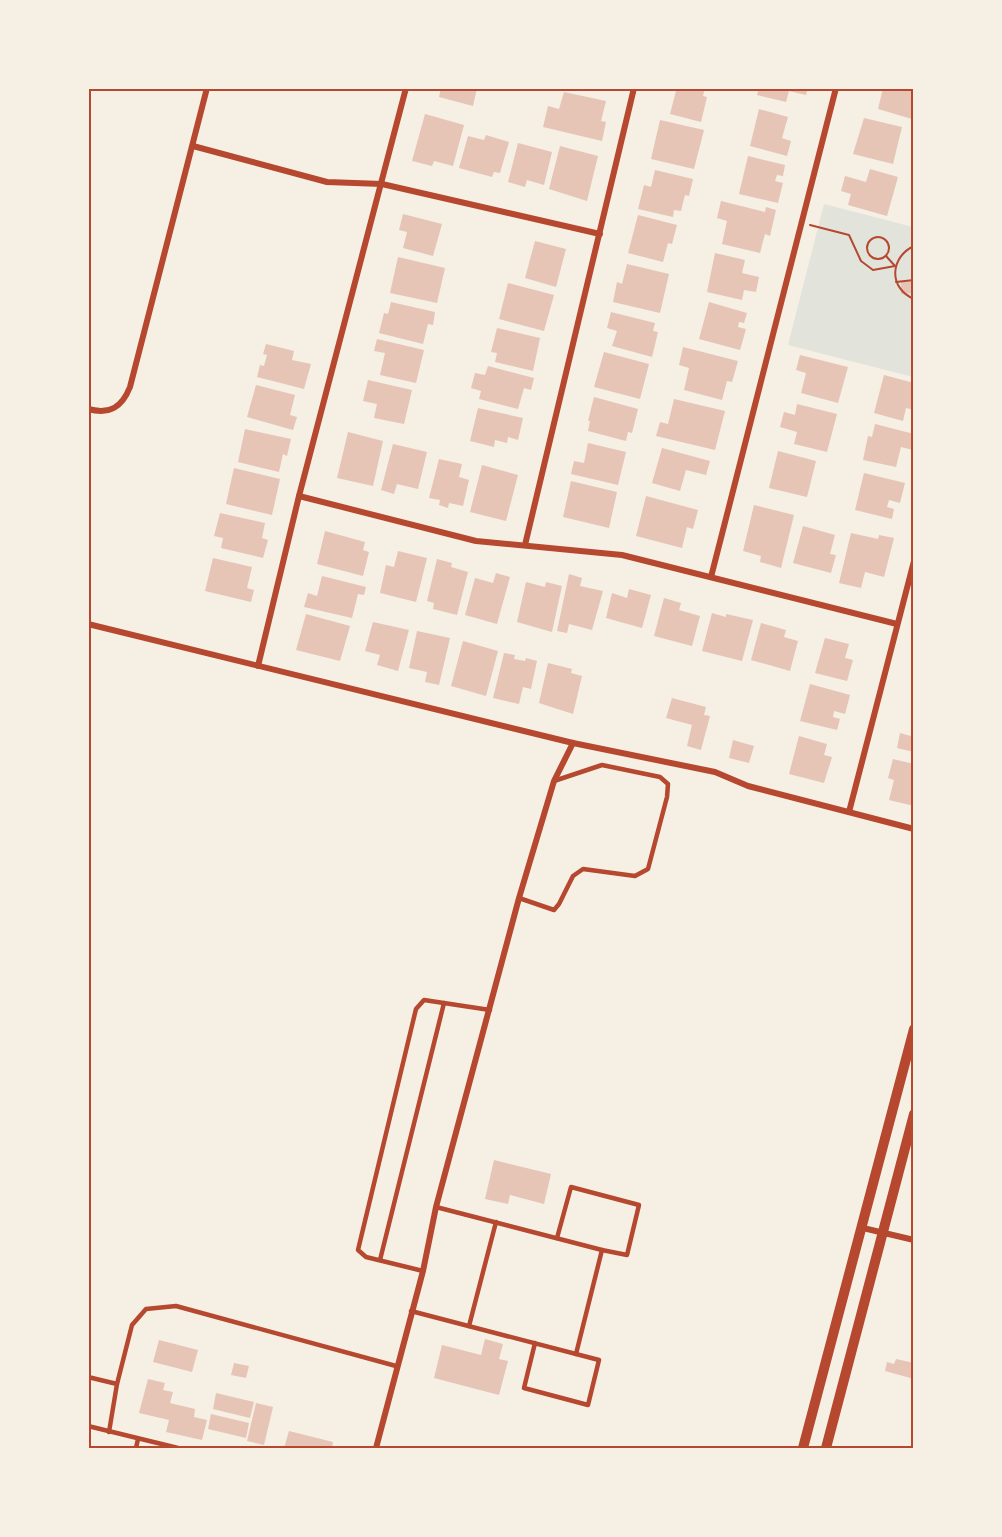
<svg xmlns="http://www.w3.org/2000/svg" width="1002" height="1537" font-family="Cabin,sans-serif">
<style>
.green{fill:#e2e4dc}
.building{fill:#e6c5b7}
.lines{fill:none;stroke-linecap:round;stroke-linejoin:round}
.path{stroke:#b5482f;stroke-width:2}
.service{stroke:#b5482f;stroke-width:4.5}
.minor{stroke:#b5482f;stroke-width:6}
.tertiary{stroke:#b5482f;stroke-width:10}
.neatline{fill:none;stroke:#b5482f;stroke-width:2}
</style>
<rect width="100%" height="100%" fill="#f6efe4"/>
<path class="green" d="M824 204 913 227V377L788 345Z"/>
<g class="building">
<path d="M441 88H477L473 106 439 97Z"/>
<path d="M667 88H705L703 96 707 97 701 122 670 114 676 91Z"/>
<path d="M759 88H808L806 95 789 91 786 102 757 95Z"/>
<path d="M883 88H914L912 119 878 109Z"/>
<path d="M564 92 606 101 601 121 606 122 602 141 543 127 548 106 559 109Z"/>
<path d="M759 109 788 117 782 138 791 141 787 156 750 146Z"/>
<path d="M425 114 464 125 453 166 434 161 432 166 412 161Z"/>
<path d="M864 118 902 127 893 164 853 154Z"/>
<path d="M660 120 704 130 694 169 651 159Z"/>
<path d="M486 135 509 142 500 173 494 172 492 177 459 168 468 136 484 140Z"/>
<path d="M518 143 552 152 544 185 527 180 525 187 508 182Z"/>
<path d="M560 146 598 156 587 201 549 189Z"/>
<path d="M748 156 785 165 783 176 777 175 775 181 783 183 778 203 739 194Z"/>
<path d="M870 169 898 177 887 216 848 205 851 194 841 191 845 176 866 182Z"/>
<path d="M655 170 693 179 689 196 685 195 681 211 674 210 673 217 638 209 644 185 651 187Z"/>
<path d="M721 201 765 212 766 207 776 210 770 236 765 234 760 253 722 244 727 221 717 218Z"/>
<path d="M403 214 442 224 433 256 403 248 407 232 399 230Z"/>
<path d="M638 215 677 225 672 244 668 243 663 262 628 253Z"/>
<path d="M535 241 566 249 556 287 525 278Z"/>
<path d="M715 253 745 260 742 273 759 277 756 292 744 290 742 300 707 292Z"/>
<path d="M398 257 445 268 437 303 390 293Z"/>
<path d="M627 264 669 274 660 313 613 302 617 282 622 284Z"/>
<path d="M901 282H912V293L901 294Z"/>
<path d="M508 283 554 295 544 331 499 319Z"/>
<path d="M391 302 435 312 433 325 428 324 423 344 379 333 384 313 388 314Z"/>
<path d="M709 302 747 313 744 323 739 322 738 327 746 329 740 350 699 339Z"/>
<path d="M611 312 655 323 653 331 658 332 652 357 612 346 617 331 607 328Z"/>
<path d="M497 328 540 338 533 371 495 362 497 353 491 352Z"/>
<path d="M377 339 424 350 416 383 380 375 385 353 374 351Z"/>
<path d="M266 344 294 351 292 360 311 364 304 389 257 377 260 365 264 366 267 355 263 354Z"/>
<path d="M683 347 738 361 732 382 727 381 722 400 684 390 689 368 679 365Z"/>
<path d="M604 352 649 364 640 399 594 387Z"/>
<path d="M800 355 848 367 838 403 801 393 806 373 796 370Z"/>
<path d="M488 366 534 378 531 390 524 388 518 409 479 399 481 391 471 388 475 373 485 375Z"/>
<path d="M884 375 914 383V410L906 408 903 421 874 413Z"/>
<path d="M368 380 412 390 404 424 374 418 377 404 363 401Z"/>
<path d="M256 385 295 395 290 415 297 417 293 430 247 417Z"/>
<path d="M594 397 638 409 632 433 628 432 626 441 588 431 590 421H588Z"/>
<path d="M674 399 725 411 715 450 656 436 660 422 668 424Z"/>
<path d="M797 404 837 414 827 452 794 444 797 432 780 427 784 412 795 415Z"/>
<path d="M478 408 523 418 518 440 508 437 507 443 495 440 494 447 470 441Z"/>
<path d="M875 424 914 434 913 450 901 447 896 467 863 460 868 436 872 437Z"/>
<path d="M245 429 291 439 287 456 283 454 279 472 238 462Z"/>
<path d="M348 432 383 441 373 486 337 478Z"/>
<path d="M588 443 626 452 618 485 571 474 574 461 584 463Z"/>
<path d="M393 444 427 452 418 489 397 484 394 494 381 490Z"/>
<path d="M662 448 710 461 706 475 686 470 680 491 652 483Z"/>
<path d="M778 451 816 461 807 497 769 488Z"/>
<path d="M439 459 462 464 459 477 469 480 463 506 449 503 448 508 439 505 440 500 429 498Z"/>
<path d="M482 465 518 475 506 521 470 512Z"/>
<path d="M234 468 280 479 272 515 226 504Z"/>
<path d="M864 473 905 483 900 503 889 500 887 507 894 509 892 519 855 510Z"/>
<path d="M571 481 617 492 609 528 563 517Z"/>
<path d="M646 496 698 510 693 529 687 527 682 548 636 536Z"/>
<path d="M754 505 794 515 781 568 760 562 761 556 743 551Z"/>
<path d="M220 513 265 523 262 538 268 540 263 558 221 548 223 538 214 536Z"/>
<path d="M803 526 835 535 830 554 836 555 831 573 793 563Z"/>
<path d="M325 531 365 542 363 550 369 552 363 576 317 564Z"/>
<path d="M851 533 878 539 879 535 894 538 884 577 865 572 861 588 839 583Z"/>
<path d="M398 551 427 558 416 602 380 593 386 565 394 567Z"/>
<path d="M213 558 252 567 247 588 254 590 251 602 205 591Z"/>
<path d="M437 559 452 563 451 567 468 572 457 615 433 609 434 603 427 601Z"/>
<path d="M496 573 510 577 497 624 465 615 475 578 493 583Z"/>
<path d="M569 574 582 578 580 586 603 591 592 630 569 624 567 633 557 631Z"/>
<path d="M322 576 366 587 364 595 358 594 352 618 304 607 308 593 317 596Z"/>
<path d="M526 582 545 587 546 582 562 586 552 632 517 622Z"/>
<path d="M629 589 651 595 642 628 606 618 612 593 627 598Z"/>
<path d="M664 598 681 603 679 610 700 616 692 646 654 636Z"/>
<path d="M712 613 726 617V614L753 620 742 661 702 651Z"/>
<path d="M306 614 350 626 340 661 296 650Z"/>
<path d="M373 622 409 630 398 671 377 665 380 655 365 651Z"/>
<path d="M761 623 786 630 784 637 798 641 790 671 751 660Z"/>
<path d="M417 631 450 638 439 685 425 682 427 672 409 668Z"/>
<path d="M825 638 849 644 845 658 853 660 847 681 815 673Z"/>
<path d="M463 641 498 651 486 696 451 686Z"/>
<path d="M504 653 515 655 514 659 525 661 526 658 537 661 531 689 523 687 519 704 493 698Z"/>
<path d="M548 663 572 669 571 673 582 676 573 714 539 703Z"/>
<path d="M810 684 850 695 845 714 834 711 833 717 840 719 837 730 800 721Z"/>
<path d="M672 698 706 707 704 715 710 716 701 750 687 746 692 725 666 718Z"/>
<path d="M900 733 914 737V752L897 748Z"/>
<path d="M799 736 827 744 824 755 832 757 824 783 789 774Z"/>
<path d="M733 740 754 746 749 763 729 758Z"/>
<path d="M893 759 914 764V806L889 800 894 780 888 778Z"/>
<path d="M494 1160 551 1174 544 1204 510 1195 508 1204 485 1199Z"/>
<path d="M485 1339 503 1344 499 1359 508 1361 499 1395 434 1378 442 1345 481 1355Z"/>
<path d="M159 1340 198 1350 192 1372 153 1362Z"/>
<path d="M896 1359 914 1363V1379L885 1371 887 1362 894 1364Z"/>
<path d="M234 1363 249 1366 246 1378 231 1375Z"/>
<path d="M148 1379 165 1383 163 1390 173 1392 170 1403 195 1409 194 1417 207 1420 202 1440 166 1432 169 1420 139 1413Z"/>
<path d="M216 1393 254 1402 250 1418 213 1409Z"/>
<path d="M256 1403 273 1407 264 1445 247 1441Z"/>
<path d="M211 1414 249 1423 246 1438 208 1429Z"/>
<path d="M289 1431 333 1442 332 1448H284Z"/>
</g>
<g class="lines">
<g class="path">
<path d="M810 225 849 235 861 261 873 270 895 266 886 256"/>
<circle cx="878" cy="248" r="11"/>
<path d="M914 246C890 257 888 288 914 299"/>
<path d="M896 282 914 280"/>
</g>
<g class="service">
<path d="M519 898 554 910 559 904 573 876 583 869 635 876 648 869 667 797 668 784 660 777 602 765 554 781"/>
<path d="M436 1207 602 1250 576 1354"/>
<path d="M557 1238 571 1187 639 1205 627 1255 602 1250"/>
<path d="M380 1260 444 1003"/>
<path d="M423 1271 366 1257 358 1250 416 1009 424 1000 490 1010"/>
<path d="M411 1311 599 1360 588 1405 524 1388 535 1343"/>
<path d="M469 1326 496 1222"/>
<path d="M88 1377 117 1384 109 1432"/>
<path d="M117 1384 132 1325 146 1309 176 1306 396 1366"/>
<path d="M88 1426 178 1448"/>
<path d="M136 1448 138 1439"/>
</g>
<g class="minor">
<path d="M193 146 327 182 382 184 600 234"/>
<path d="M88 409C110 415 122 407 130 387L207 88"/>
<path d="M299 496 476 541 622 555 897 624"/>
<path d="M525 545 634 88"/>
<path d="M711 577 836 88"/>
<path d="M88 624 573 743 715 772 748 786 914 829"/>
<path d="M258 666 299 496 406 88"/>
<path d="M849 812 914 561"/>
<path d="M863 1228 914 1240"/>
<path d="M376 1448 423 1271 436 1207 519 898 554 781 573 743"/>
</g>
<g class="tertiary">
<path d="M803 1448 914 1029"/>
<path d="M826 1448 914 1114"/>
</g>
</g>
<rect width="1002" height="1537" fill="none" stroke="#f6efe4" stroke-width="180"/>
<rect x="90" y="90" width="822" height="1357" class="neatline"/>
</svg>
